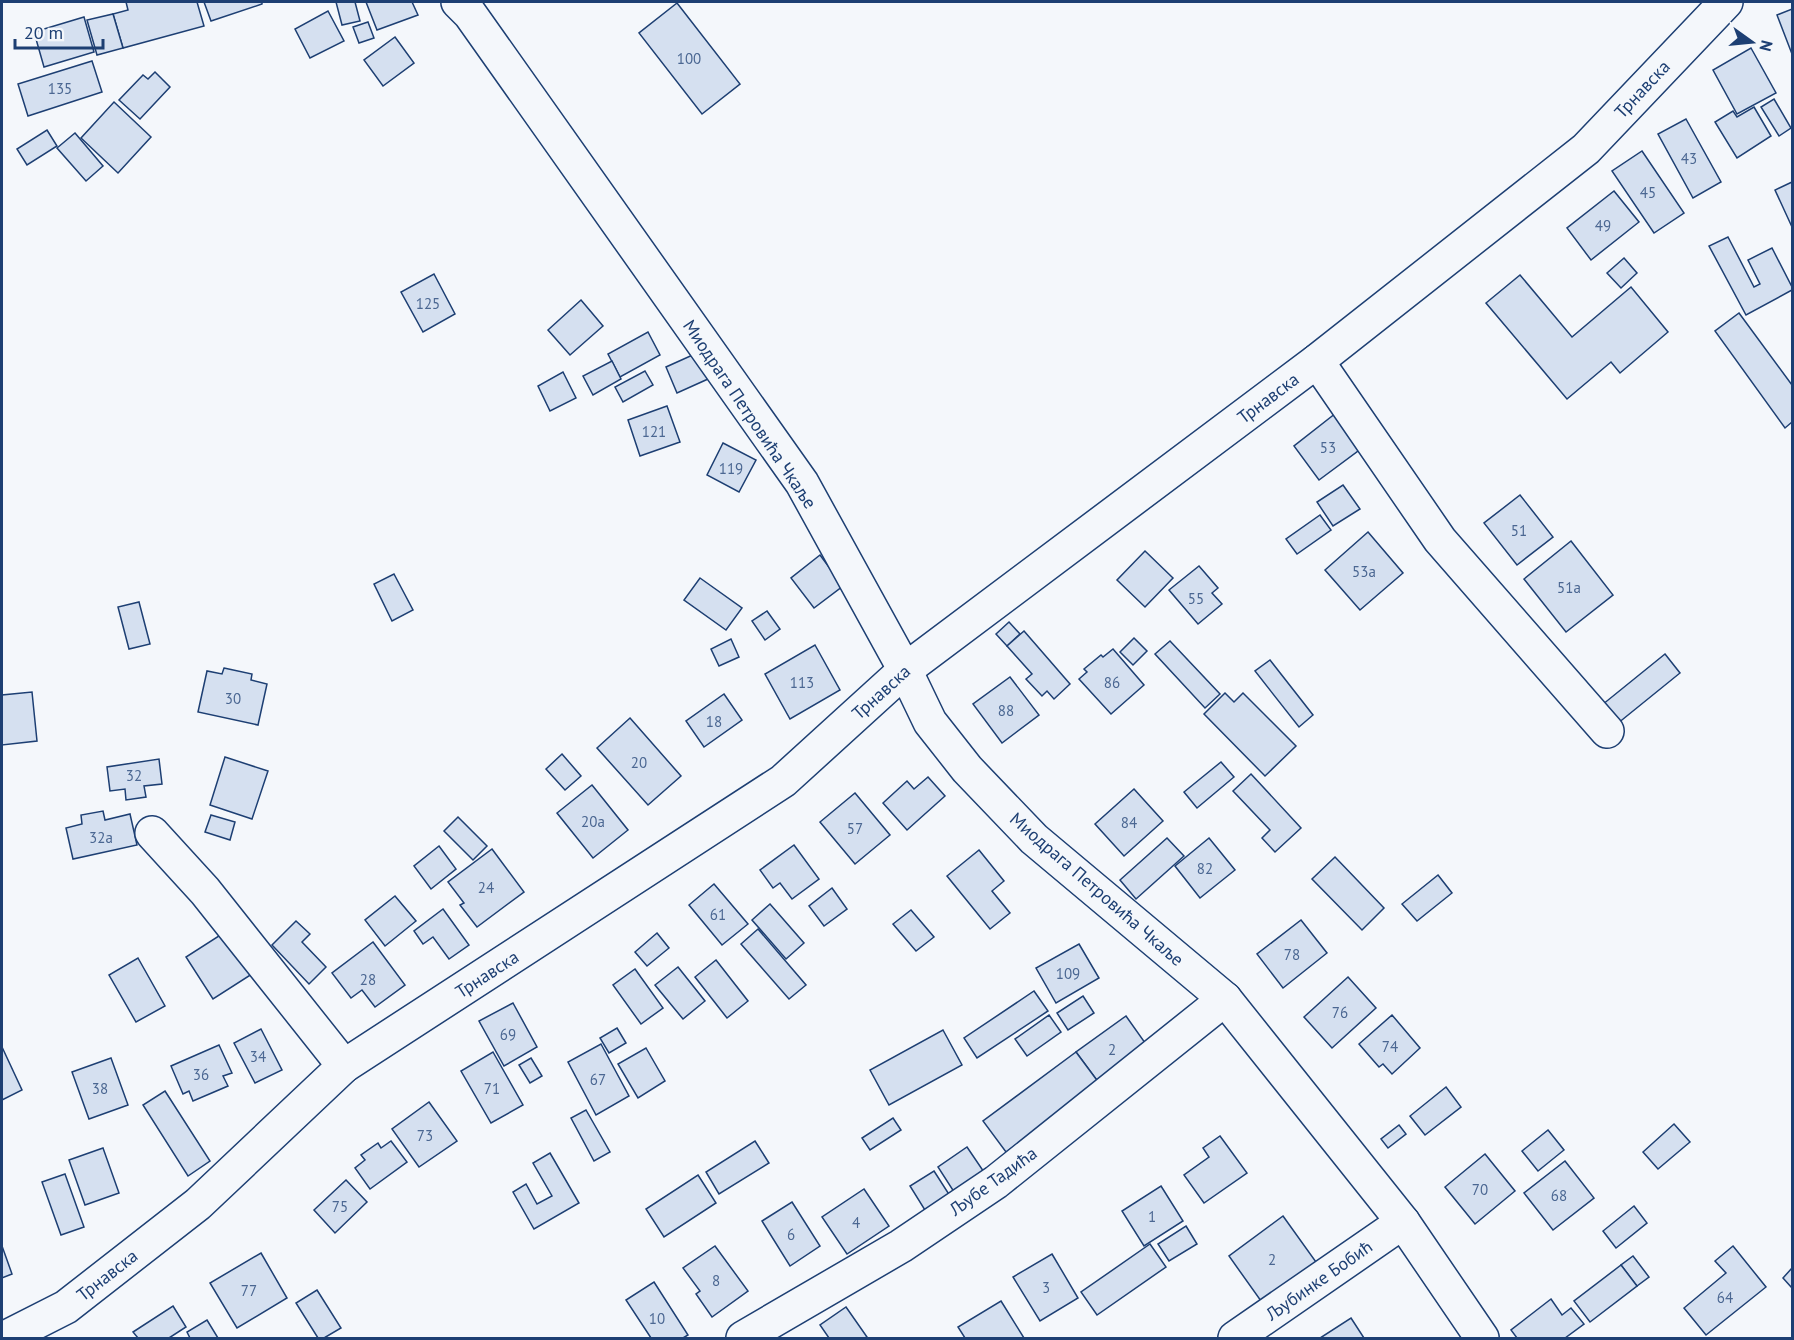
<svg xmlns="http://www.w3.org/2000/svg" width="1794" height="1340" font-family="'PT Sans',sans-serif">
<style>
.building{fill:#d5e0f0;stroke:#1d3f73;stroke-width:1.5}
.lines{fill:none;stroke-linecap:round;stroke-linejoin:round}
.minor-casing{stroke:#1d3f73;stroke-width:36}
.minor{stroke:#f4f7fb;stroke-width:33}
.labels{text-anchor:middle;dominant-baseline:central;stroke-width:4.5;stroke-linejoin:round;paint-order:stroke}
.number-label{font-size:15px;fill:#4b6792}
.street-label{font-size:18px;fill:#1d3f73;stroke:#f4f7fb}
</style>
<rect width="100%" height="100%" fill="#f4f7fb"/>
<g class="building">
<path d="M126 2H197L204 26 123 48 113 14 128 10Z"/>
<path d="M204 2H262V4L211 21Z"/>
<path d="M336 2H355L360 21 342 25Z"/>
<path d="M366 2H412L418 15 377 30Z"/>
<path d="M677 3 740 84 702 114 639 33Z"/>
<path d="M1792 9V54L1777 15Z"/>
<path d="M328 11 344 41 310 58 295 29Z"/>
<path d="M113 14 123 48 97 55 87 20Z"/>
<path d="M84 17 94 52 44 67 34 32Z"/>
<path d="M368 22 374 38 359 43 353 27Z"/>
<path d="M395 37 414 63 383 86 364 60Z"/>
<path d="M1751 48 1776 93 1737 114 1713 70Z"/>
<path d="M92 61 102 92 28 116 18 84Z"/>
<path d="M155 72 170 87 140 119 119 100 143 75 148 79Z"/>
<path d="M1774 99 1791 128 1779 136 1761 107Z"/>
<path d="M114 102 151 137 118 173 81 138Z"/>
<path d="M1754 107 1771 136 1737 158 1715 122 1733 111 1737 117Z"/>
<path d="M1686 119 1721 182 1693 198 1658 134Z"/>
<path d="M47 130 57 146 27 165 17 149Z"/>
<path d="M75 133 103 166 86 181 57 148Z"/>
<path d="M1642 151 1684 213 1654 233 1612 171Z"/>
<path d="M1792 182V227L1775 190Z"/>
<path d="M1614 191 1639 222 1591 260 1567 228Z"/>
<path d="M1728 237 1754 287 1760 284 1748 260 1772 248 1792 287V290L1746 315 1709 246Z"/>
<path d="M1624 258 1637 273 1621 288 1607 273Z"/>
<path d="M434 274 455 314 423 332 401 292Z"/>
<path d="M1520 275 1572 337 1631 287 1668 332 1620 373 1611 362 1567 399 1486 303Z"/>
<path d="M581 300 603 326 570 355 548 330Z"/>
<path d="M1739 313 1792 385V422L1785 428 1715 331Z"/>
<path d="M648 332 660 355 620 377 608 354Z"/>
<path d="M697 353 708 379 677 393 666 367Z"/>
<path d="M612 361 621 379 593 395 583 376Z"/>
<path d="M645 371 653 385 623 402 615 387Z"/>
<path d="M563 372 576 398 550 411 538 386Z"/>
<path d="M667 406 680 442 640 456 628 420Z"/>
<path d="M1336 413 1362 448 1319 480 1294 446Z"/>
<path d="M723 443 756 460 739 492 707 475Z"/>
<path d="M1343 485 1360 509 1333 526 1317 502Z"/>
<path d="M1520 495 1553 537 1517 565 1484 523Z"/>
<path d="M1320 515 1331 530 1297 554 1286 539Z"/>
<path d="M1368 532 1403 573 1360 610 1325 570Z"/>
<path d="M1571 541 1613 595 1566 632 1524 579Z"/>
<path d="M1145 551 1173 578 1145 607 1117 580Z"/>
<path d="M820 555 843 586 814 608 791 578Z"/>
<path d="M1199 566 1218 588 1212 593 1222 604 1198 624 1169 590Z"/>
<path d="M394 574 413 610 392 621 374 584Z"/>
<path d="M700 578 742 608 726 630 684 600Z"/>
<path d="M139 602 150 644 129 649 118 607Z"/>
<path d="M767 611 780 629 765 640 752 621Z"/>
<path d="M1009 622 1020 634 1007 646 996 634Z"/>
<path d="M1024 631 1070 684 1054 699 1047 691 1042 696 1026 679 1032 674 1007 646Z"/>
<path d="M1134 638 1147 651 1133 665 1120 652Z"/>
<path d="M731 639 739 657 719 666 711 649Z"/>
<path d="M1170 641 1220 694 1205 708 1155 654Z"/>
<path d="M815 645 840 690 790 719 765 674Z"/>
<path d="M1113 649 1144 685 1111 714 1079 679 1087 672 1084 669 1101 655 1103 657Z"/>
<path d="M1665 654 1680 673 1612 728 1597 709Z"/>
<path d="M1270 660 1313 715 1299 727 1255 671Z"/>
<path d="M224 668 252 674 251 680 267 684 258 725 198 712 207 671 222 674Z"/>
<path d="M1010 677 1039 715 1002 743 973 704Z"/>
<path d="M32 692 37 741 2 745V695Z"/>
<path d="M1225 693 1234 702 1243 693 1296 746 1265 776 1204 714Z"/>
<path d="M724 694 742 720 704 747 686 721Z"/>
<path d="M630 718 681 776 648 805 597 748Z"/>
<path d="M562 754 581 776 565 790 546 769Z"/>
<path d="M225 757 268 771 252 819 210 805Z"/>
<path d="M159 759 162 784 144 786 146 797 126 800 125 789 110 791 107 767Z"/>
<path d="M1221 762 1234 777 1197 808 1184 792Z"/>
<path d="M1251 774 1301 828 1275 852 1262 838 1270 830 1233 791Z"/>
<path d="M928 777 945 796 907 830 883 803 907 781 914 789Z"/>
<path d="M592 785 628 830 593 858 557 813Z"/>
<path d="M1134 789 1163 821 1124 856 1095 824Z"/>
<path d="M855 793 890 835 855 864 820 822Z"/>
<path d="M103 811 105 820 130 814 137 845 73 859 66 828 82 824 81 815Z"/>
<path d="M211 815 235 822 230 840 205 832Z"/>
<path d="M458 817 487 846 473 860 444 831Z"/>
<path d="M1167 838 1184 856 1136 899 1120 880Z"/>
<path d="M1209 838 1235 870 1200 898 1175 866Z"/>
<path d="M794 845 819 879 792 899 780 883 773 888 760 870Z"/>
<path d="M439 846 456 869 431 889 414 866Z"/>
<path d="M492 849 524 892 477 927 460 905 464 903 448 882Z"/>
<path d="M979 850 1004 881 992 891 1010 913 990 929 947 876Z"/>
<path d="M1335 857 1384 908 1362 930 1312 879Z"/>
<path d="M1438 875 1452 893 1417 921 1402 904Z"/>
<path d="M714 884 748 924 722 945 689 905Z"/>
<path d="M832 888 847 909 824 926 809 906Z"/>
<path d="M395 896 416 921 385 946 365 920Z"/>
<path d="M770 904 804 943 786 959 752 920Z"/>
<path d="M443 909 469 945 449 959 433 937 423 944 414 931Z"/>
<path d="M911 910 934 937 916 951 893 924Z"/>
<path d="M1301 920 1327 953 1283 988 1257 954Z"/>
<path d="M296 921 310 934 302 942 326 967 309 984 272 945Z"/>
<path d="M758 929 806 985 789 999 741 944Z"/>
<path d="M225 932 252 974 213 999 186 957Z"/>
<path d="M657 933 669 948 647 966 635 952Z"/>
<path d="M373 942 405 985 375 1007 362 990 351 998 332 973Z"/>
<path d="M1079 944 1099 978 1056 1003 1036 968Z"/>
<path d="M138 958 165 1006 136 1022 109 975Z"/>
<path d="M716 960 748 1001 727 1018 695 977Z"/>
<path d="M678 967 705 1001 683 1019 655 985Z"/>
<path d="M635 969 663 1008 641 1024 613 985Z"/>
<path d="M1348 977 1376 1008 1332 1048 1304 1017Z"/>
<path d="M1034 991 1048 1011 977 1058 964 1038Z"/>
<path d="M1083 996 1094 1013 1068 1030 1057 1013Z"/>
<path d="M513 1003 537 1047 504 1066 479 1021Z"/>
<path d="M1049 1015 1061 1032 1027 1056 1015 1039Z"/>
<path d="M1392 1015 1420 1048 1392 1074 1383 1064 1379 1067 1359 1044Z"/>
<path d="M1126 1016 1148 1047 1099 1083 1076 1052Z"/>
<path d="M617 1028 626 1043 609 1053 600 1038Z"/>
<path d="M261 1029 282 1070 255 1083 234 1043Z"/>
<path d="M943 1030 962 1065 889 1105 870 1070Z"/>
<path d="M601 1044 629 1096 596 1115 568 1062Z"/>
<path d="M219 1045 232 1073 223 1076 228 1086 193 1101 189 1091 183 1094 171 1066Z"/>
<path d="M2 1047 22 1090 2 1100Z"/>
<path d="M646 1048 665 1081 638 1098 618 1064Z"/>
<path d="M493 1052 523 1105 491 1123 461 1071Z"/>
<path d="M1076 1052 1099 1083 1006 1152 983 1121Z"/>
<path d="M111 1058 128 1105 89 1119 72 1072Z"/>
<path d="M531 1058 542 1076 530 1083 519 1065Z"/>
<path d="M1446 1087 1461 1107 1425 1135 1410 1116Z"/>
<path d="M165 1091 210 1161 188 1176 143 1105Z"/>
<path d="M429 1102 457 1141 419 1167 392 1129Z"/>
<path d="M586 1110 610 1152 594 1161 571 1118Z"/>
<path d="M893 1118 901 1130 870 1150 862 1138Z"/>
<path d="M1674 1124 1690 1142 1658 1169 1643 1152Z"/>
<path d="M1399 1125 1406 1134 1388 1148 1381 1139Z"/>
<path d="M1548 1130 1564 1150 1538 1171 1522 1151Z"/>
<path d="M1220 1136 1247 1173 1204 1203 1184 1175 1209 1157 1203 1148Z"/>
<path d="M391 1141 407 1162 370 1189 355 1168 365 1160 361 1155 378 1143 381 1148Z"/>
<path d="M755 1141 769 1163 719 1194 706 1172Z"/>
<path d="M967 1147 986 1175 956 1195 938 1167Z"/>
<path d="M103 1148 119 1193 85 1205 69 1160Z"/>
<path d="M550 1153 579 1203 534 1229 513 1192 526 1184 537 1204 552 1196 533 1163Z"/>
<path d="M1485 1154 1515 1191 1475 1224 1445 1187Z"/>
<path d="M1565 1161 1594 1198 1553 1230 1524 1193Z"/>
<path d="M934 1171 952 1199 928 1215 910 1186Z"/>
<path d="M65 1174 84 1227 61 1235 42 1182Z"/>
<path d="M698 1175 716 1203 664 1237 646 1209Z"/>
<path d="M346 1180 367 1202 335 1233 314 1210Z"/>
<path d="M1161 1186 1183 1221 1144 1246 1122 1211Z"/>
<path d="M864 1189 889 1226 847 1254 822 1217Z"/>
<path d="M792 1202 820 1246 790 1266 762 1221Z"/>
<path d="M1634 1206 1647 1223 1616 1248 1603 1231Z"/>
<path d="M1283 1216 1316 1262 1261 1301 1229 1256Z"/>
<path d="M1186 1226 1197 1244 1169 1261 1158 1244Z"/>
<path d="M1150 1244 1166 1267 1097 1315 1081 1292Z"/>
<path d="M2 1246 12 1274 2 1278Z"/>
<path d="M715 1246 748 1291 712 1317 696 1294 700 1291 683 1268Z"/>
<path d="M1733 1246 1766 1287 1706 1335 1684 1308 1726 1273 1715 1261Z"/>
<path d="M261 1253 287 1298 237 1328 210 1283Z"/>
<path d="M1052 1254 1078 1298 1040 1321 1013 1277Z"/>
<path d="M1633 1256 1649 1277 1637 1286 1621 1265Z"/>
<path d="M1621 1265 1637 1286 1590 1322 1574 1301Z"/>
<path d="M1792 1268V1288L1783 1278Z"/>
<path d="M654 1282 688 1335 683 1338H651L626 1300Z"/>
<path d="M317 1290 341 1328 324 1338H318L296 1303Z"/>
<path d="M1551 1299 1562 1315 1571 1308 1584 1324 1565 1338H1517L1511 1330Z"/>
<path d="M1001 1301 1024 1338H965L958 1327Z"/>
<path d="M173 1306 186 1327 169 1338H138L133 1332Z"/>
<path d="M846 1307 867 1337 865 1338H829L820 1325Z"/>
<path d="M1351 1318 1364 1338H1320Z"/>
<path d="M207 1320 218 1338H190L187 1332Z"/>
</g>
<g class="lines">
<defs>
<g id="minor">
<path d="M458 2 470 14 802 483 905 670 930 722 967 769 1034 839 1225 999 1403 1222 1482 1338"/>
<path d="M1317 361 1440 540 1607 731"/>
<path d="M152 833 205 891 344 1066"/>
<path d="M5 1338 66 1307 198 1204 344 1066 783 781 905 670 1317 361 1586 149 1726 2"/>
<path d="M743 1338 901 1246 996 1182 1225 999"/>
<path d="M1235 1338 1403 1222"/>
</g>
</defs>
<use href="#minor" class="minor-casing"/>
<use href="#minor" class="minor"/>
</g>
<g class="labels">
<g class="number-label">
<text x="689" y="58">100</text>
<text x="60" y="88">135</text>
<text x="1689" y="158">43</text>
<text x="1648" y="192">45</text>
<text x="1603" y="225">49</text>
<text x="428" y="303">125</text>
<text x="654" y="431">121</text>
<text x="1328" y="447">53</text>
<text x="731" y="468">119</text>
<text x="1519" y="530">51</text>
<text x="1364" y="571">53a</text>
<text x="1569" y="587">51a</text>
<text x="1196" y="598">55</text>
<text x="802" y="682">113</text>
<text x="1112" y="682">86</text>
<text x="233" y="698">30</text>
<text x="1006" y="710">88</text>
<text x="714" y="721">18</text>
<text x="639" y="762">20</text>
<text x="134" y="775">32</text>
<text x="593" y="821">20a</text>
<text x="1129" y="822">84</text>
<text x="855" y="828">57</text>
<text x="101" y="837">32a</text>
<text x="1205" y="868">82</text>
<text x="486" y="887">24</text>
<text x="718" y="914">61</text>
<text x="1292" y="954">78</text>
<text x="1068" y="973">109</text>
<text x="368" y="979">28</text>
<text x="1340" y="1012">76</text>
<text x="508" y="1034">69</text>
<text x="1390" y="1046">74</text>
<text x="1112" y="1049">2</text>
<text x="258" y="1056">34</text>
<text x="201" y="1074">36</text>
<text x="598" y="1079">67</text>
<text x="100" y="1088">38</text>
<text x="492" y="1088">71</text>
<text x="425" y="1135">73</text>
<text x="1480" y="1189">70</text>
<text x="1559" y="1195">68</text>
<text x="340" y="1206">75</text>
<text x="1152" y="1216">1</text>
<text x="856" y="1222">4</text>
<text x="791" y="1234">6</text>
<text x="1272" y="1259">2</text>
<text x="716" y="1280">8</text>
<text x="1046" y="1287">3</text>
<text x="249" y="1290">77</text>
<text x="1725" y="1297">64</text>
<text x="657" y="1318">10</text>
</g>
<g class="street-label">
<text transform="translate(1642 89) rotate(-47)">Трнавска</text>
<text transform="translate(1268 398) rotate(-37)">Трнавска</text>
<text transform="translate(750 414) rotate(56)">Миодрага Петровића Чкаље</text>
<text transform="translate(881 692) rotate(-42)">Трнавска</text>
<text transform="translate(1097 889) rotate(41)">Миодрага Петровића Чкаље</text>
<text transform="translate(487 974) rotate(-33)">Трнавска</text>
<text transform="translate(993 1181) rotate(-36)">Љубе Тадића</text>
<text transform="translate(107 1275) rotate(-38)">Трнавска</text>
<text transform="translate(1319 1280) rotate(-35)">Љубинке Бобић</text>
</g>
</g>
<rect width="1794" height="1340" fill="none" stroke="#1d3f73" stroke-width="6"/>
<g transform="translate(1752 42) rotate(105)" stroke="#f4f7fb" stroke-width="4.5" paint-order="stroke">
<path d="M0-4.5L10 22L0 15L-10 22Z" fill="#1d3f73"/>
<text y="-9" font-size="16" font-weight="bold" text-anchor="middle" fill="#1d3f73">N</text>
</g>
<path d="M15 39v9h88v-9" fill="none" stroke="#1d3f73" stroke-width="3"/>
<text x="24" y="39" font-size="18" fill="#1d3f73" stroke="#f4f7fb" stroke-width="4.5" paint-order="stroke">20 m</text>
</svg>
